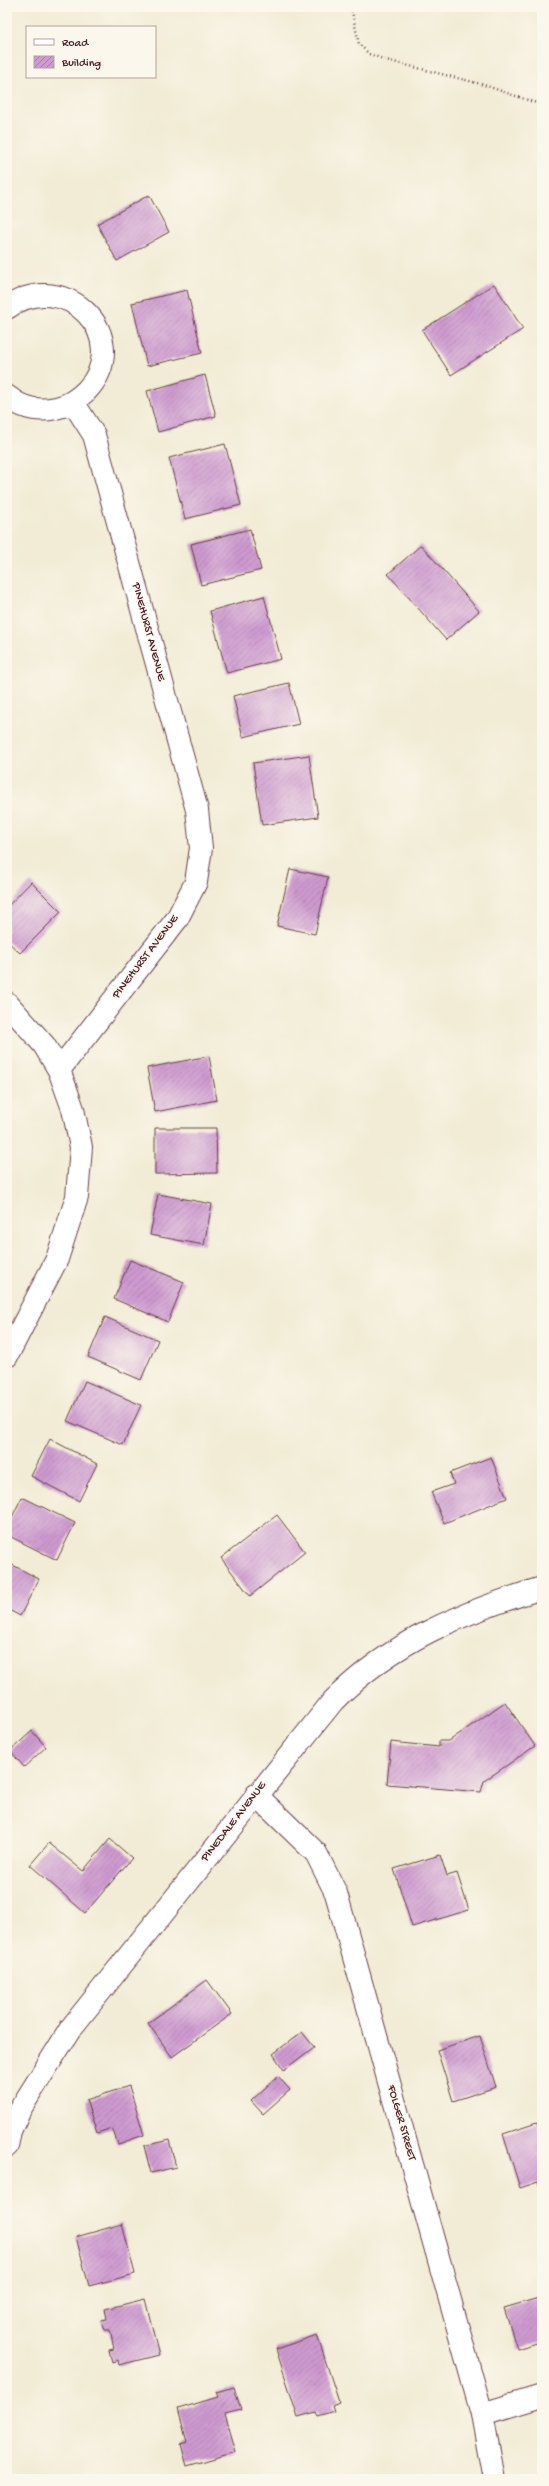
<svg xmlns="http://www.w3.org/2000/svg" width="549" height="2486" font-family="'Gochi Hand',sans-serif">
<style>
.building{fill:url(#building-hatch)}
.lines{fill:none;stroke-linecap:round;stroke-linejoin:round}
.minor-casing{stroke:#633e45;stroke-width:24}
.path{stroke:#633e45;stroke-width:2.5;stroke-dasharray:1 3;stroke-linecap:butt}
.minor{stroke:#fff;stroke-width:22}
.labels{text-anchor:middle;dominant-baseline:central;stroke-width:3;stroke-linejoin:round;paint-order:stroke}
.street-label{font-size:12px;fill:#4a1f2b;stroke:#fbf7ec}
</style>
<defs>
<pattern id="building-hatch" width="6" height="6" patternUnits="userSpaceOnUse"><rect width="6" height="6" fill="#ce9ad0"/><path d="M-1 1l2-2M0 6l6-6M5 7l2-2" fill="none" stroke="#a97da9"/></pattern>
</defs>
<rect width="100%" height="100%" fill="#fbf7ec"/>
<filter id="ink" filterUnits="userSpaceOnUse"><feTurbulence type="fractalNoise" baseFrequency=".025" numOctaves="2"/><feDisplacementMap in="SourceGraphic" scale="8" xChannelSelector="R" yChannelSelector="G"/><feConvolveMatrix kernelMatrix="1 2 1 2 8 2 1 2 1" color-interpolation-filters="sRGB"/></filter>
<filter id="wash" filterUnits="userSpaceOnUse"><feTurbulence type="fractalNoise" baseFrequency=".012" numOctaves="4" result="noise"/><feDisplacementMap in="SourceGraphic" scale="16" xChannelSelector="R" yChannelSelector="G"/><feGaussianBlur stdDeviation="0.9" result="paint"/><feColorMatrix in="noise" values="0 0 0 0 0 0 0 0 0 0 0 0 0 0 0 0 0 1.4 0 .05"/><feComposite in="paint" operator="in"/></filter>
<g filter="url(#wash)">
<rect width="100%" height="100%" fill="#f2ecd6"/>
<g id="blocks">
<g class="building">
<path d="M149 195 169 232 117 261 97 224Z"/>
<path d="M494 284 523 329 451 375 422 330Z"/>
<path d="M187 290 202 353 147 366 132 303Z"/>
<path d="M205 375 216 416 158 432 147 391Z"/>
<path d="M225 444 241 505 185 519 169 458Z"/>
<path d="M250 529 261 570 201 585 191 544Z"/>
<path d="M421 545 479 611 446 640 388 574Z"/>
<path d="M264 596 281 659 227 673 210 611Z"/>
<path d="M289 683 299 724 243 737 233 696Z"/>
<path d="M309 755 318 817 262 825 253 763Z"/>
<path d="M290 869 328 877 315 934 277 926Z"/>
<path d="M31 882 61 912 20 953 7 941V907Z"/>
<path d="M209 1056 217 1100 155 1112 147 1068Z"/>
<path d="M155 1128H216L217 1173 155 1174Z"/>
<path d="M158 1194 212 1204 204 1245 150 1235Z"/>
<path d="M130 1260 184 1282 168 1322 114 1299Z"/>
<path d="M105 1317 158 1340 141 1380 88 1357Z"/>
<path d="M85 1381 141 1405 123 1445 67 1421Z"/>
<path d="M50 1439 97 1464 79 1501 31 1476Z"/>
<path d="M491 1457 507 1498 444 1523 431 1492 454 1484 450 1473Z"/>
<path d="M22 1497 75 1523 57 1560 7 1535V1527Z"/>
<path d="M277 1515 305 1552 250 1596 221 1558Z"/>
<path d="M7 1562 39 1579 20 1616 7 1609Z"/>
<path d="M505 1702 535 1746 484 1781 481 1792 387 1784 391 1742 439 1747V1741H449Z"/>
<path d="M32 1731 46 1747 24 1767 10 1751Z"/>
<path d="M110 1839 132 1858 85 1913 30 1865 49 1843 83 1871Z"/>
<path d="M440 1855 447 1876 457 1873 469 1910 412 1927 394 1869Z"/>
<path d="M207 1980 232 2014 172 2057 148 2023Z"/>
<path d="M302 2032 314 2047 284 2070 273 2054Z"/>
<path d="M480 2036 496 2087 453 2101 437 2050Z"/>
<path d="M278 2076 290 2090 263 2114 251 2101Z"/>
<path d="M129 2086 144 2135 118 2144 112 2128 97 2133 86 2100Z"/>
<path d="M537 2123 542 2140V2194L538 2182 520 2188 503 2134Z"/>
<path d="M169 2140 176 2167 151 2173 144 2146Z"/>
<path d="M122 2224 135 2274 89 2286 76 2237Z"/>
<path d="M542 2297V2341L517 2349 504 2308Z"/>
<path d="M145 2299 159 2355 119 2365 118 2360 112 2362 109 2350 114 2349 110 2330H104L101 2320 107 2319 105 2309Z"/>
<path d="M317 2335 339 2402 332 2405 334 2411 318 2416 316 2412 298 2417 276 2349Z"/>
<path d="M234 2387 241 2410 225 2414 236 2452 187 2466 181 2444 187 2442 178 2409 218 2397 216 2392Z"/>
</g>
</g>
</g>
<g filter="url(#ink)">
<use href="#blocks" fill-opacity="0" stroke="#633e45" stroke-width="1"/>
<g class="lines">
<defs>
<g id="minor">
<path d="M7 308C65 265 135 338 87 390 78 399 68 406 56 408 38 412 21 408 7 396"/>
<path d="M7 1003 44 1045 59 1070"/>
<path d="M7 1356 57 1259 77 1197 81 1147 73 1109 59 1070 177 919 196 882 201 848 197 810 94 435 73 402"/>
<path d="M256 1795 316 1853 336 1893 482 2414 494 2479"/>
<path d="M7 2146 10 2131 19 2111 71 2028 333 1701C392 1641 463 1612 542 1588"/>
<path d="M482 2414 542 2396"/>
</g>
</defs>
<use href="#minor" class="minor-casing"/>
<path class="path" d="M351 7 359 44 369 54 386 60 481 84 542 105"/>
<use href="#minor" class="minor"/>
</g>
</g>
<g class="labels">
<g class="street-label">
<text transform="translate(148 632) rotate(75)">PINEHURST AVENUE</text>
<text transform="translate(146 957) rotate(-53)">PINEHURST AVENUE</text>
<text transform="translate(234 1822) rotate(-52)">PINEDALE AVENUE</text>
<text transform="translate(401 2123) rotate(74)">FOLGER STREET</text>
</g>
</g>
<rect width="549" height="2486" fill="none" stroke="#fbf7ec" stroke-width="24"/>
<rect x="26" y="26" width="130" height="52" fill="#fbf7ec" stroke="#b4a19f"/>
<rect x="34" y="39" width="20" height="6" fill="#ffffff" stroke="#b4a19f"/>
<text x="62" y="46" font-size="12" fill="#4a1f2b">Road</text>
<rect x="34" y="56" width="20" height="12" fill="url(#building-hatch)" stroke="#b4a19f"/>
<text x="62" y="66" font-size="12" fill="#4a1f2b">Building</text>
</svg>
